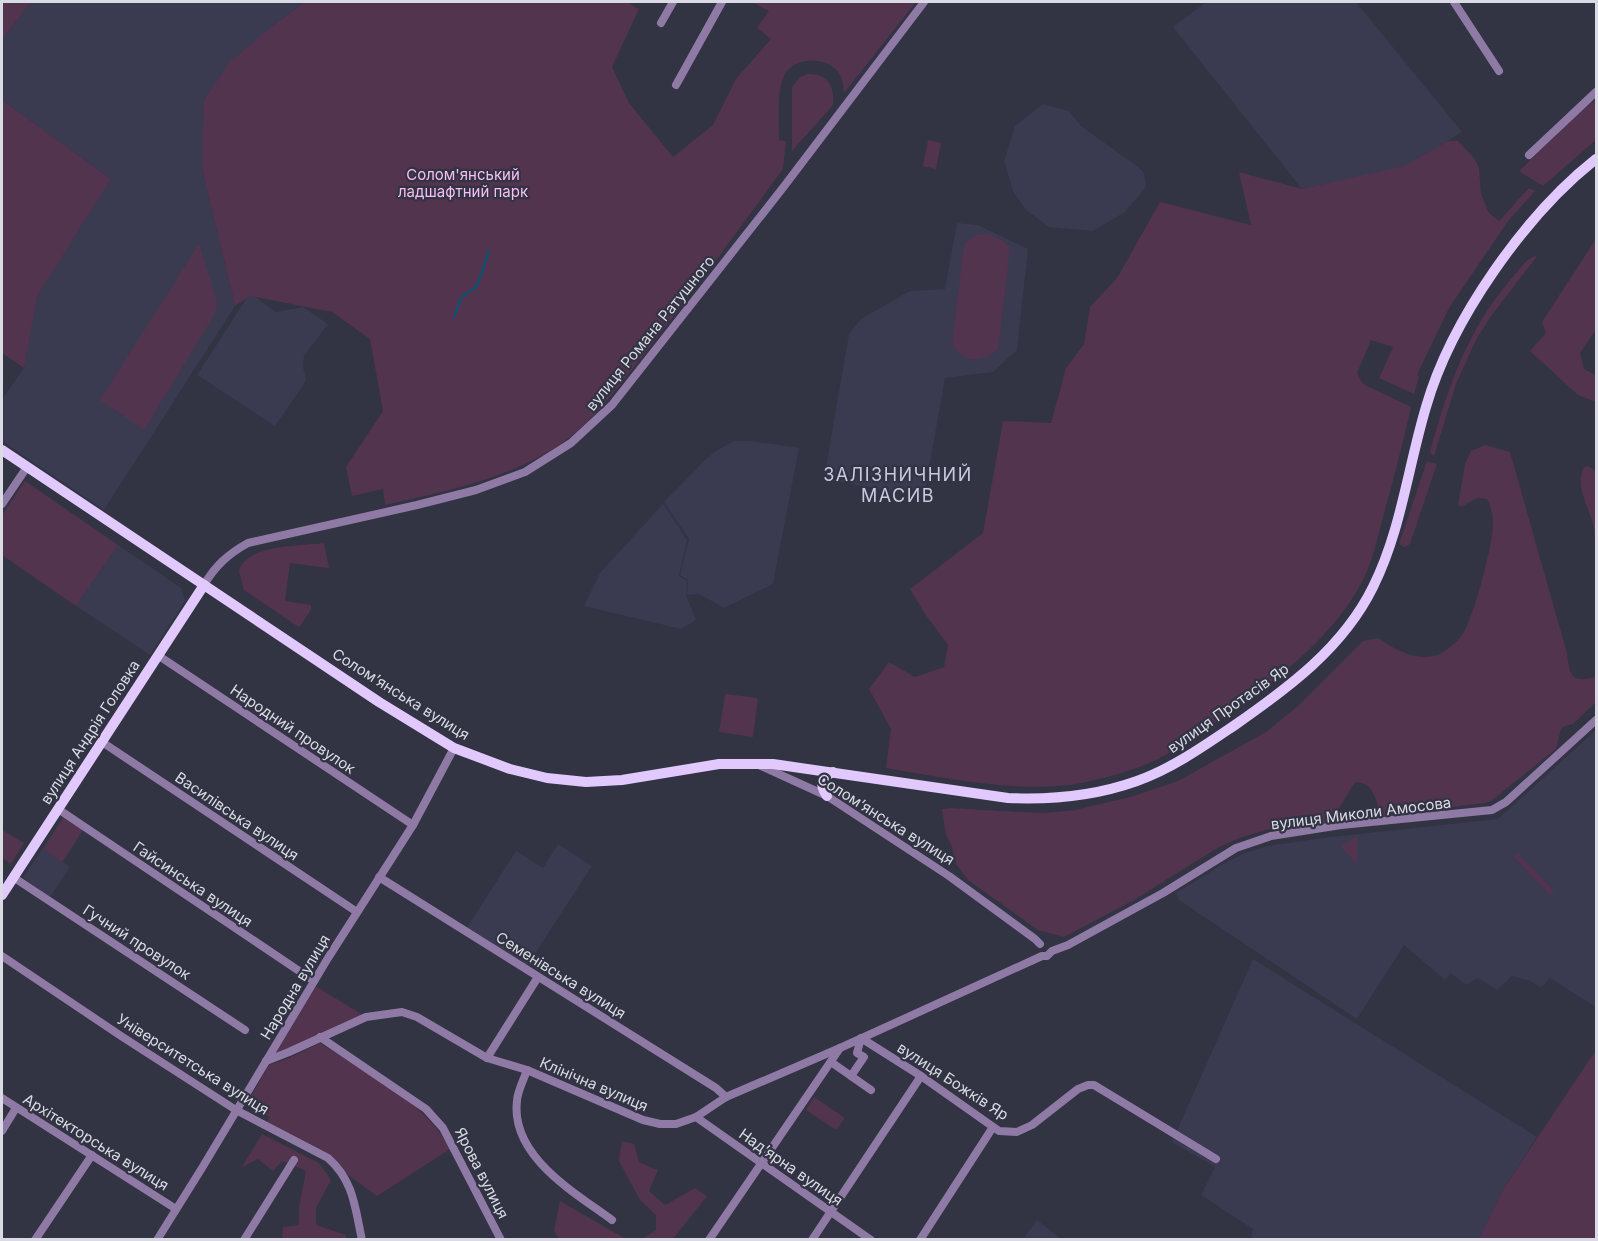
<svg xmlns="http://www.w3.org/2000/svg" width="1598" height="1241" font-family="Inter,sans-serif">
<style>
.built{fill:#3a3a51}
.green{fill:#52344f}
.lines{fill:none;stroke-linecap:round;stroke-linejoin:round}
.stream{stroke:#01577b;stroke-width:2}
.minor{stroke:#8f7aa5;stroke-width:8}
.major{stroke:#e1c8fd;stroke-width:10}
.labels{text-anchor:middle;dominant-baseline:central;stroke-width:4.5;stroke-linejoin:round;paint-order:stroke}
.park-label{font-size:15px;fill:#fabef3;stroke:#323343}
.street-label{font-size:15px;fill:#d9dae4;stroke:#323343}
.quarter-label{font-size:18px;letter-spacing:1.5px;fill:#c9cadf;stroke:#323343}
</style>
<rect width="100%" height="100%" fill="#323343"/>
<g class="built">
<path d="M31 2H305L271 27 202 168 235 306 104 510 2 441V399L24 368 36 296 111 179 2 100V40Z"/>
<path d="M1206 2H1356L1462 132 1406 167 1302 189 1173 27Z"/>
<path d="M1043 104 1069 111 1081 126 1137 166 1144 173 1146 187 1125 212 1093 231 1049 227 1026 210 1013 191 1004 161 1015 126Z"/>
<path d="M957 223 978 225 1028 249 1017 350 993 372 945 378 924 497 824 479 849 334 861 319 910 291 945 289Z"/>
<path d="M250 293 276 312 303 307 328 324 304 356 303 367 306 379 304 384 275 426 197 375Z"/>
<path d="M734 441H751L799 448 773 584 724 608 699 594 687 595 688 580 680 575 689 539 664 502 705 460 716 451Z"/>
<path d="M663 504 687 540 679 576 687 581 686 595 696 620 681 629 584 606 600 573Z"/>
<path d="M118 545 181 588 185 601 150 655 76 606Z"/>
<path d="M1596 730V1007L1550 978 1541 988 1530 981 1512 976 1497 990 1478 978 1466 985 1451 973 1445 980 1404 945 1357 1019 1179 900 1176 893 1223 864 1245 853 1268 846 1322 838 1498 819Z"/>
<path d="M64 816 84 829 63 862 70 867 50 897 23 878Z"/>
<path d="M558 844 592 866 526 967 466 929 516 851 543 868Z"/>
<path d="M1253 959 1537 1137 1502 1191 1479 1240 1251 1239 1253 1229 1201 1195 1215 1167 1172 1142Z"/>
<path d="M1037 1220 1061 1239H1023Z"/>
</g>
<g class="green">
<path d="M2 2H31L2 40Z"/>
<path d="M305 2H627L639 9 612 67 629 103 673 157 713 125 736 79 771 39 757 28 769 11 752 2H916L844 93C843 87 843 79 840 75 830 57 800 56 787 71 776 84 779 123 779 140L786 141 783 169C736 233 690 297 641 358 615 391 589 427 553 449 503 480 442 492 385 505L383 489 352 496 346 467 383 411 370 339 332 312 250 296 235 306 202 168 204 100 230 62 271 27Z"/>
<path d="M807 74C827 73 835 86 833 105L792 151V87L800 77Z"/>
<path d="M2 100 111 179 37 296 24 368 2 353Z"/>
<path d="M1596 100V140L1543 186 1519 171 1583 109Z"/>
<path d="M928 140 941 143 936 169 923 166Z"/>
<path d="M1448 141H1458L1474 158 1479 168 1481 194 1489 213 1499 221 1529 188 1535 191 1508 221 1449 308 1417 375 1419 376 1414 394 1379 378 1393 347 1371 340 1357 373 1363 384 1411 407C1403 444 1393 481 1383 517 1378 537 1373 559 1364 578 1333 640 1271 684 1216 722 1197 735 1179 749 1158 759 1133 771 1103 779 1076 784 1016 793 945 778 886 768L891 729 869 689 889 662 915 677 944 667 948 645 925 614 910 589 983 533 1003 421 1051 423 1066 368 1084 344 1090 307 1117 278 1160 202 1251 225 1239 172 1302 189 1404 166Z"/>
<path d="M989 234 1002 240 1010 249 998 349C981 363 964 364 952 344L964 244 976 235Z"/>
<path d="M1596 239V330L1580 353 1584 369 1596 375V402L1578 395 1530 351 1546 333 1542 322Z"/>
<path d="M199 244 217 302 216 312 144 430 100 400Z"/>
<path d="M1538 255 1491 316 1476 340 1456 384 1434 456 1430 452C1448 387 1466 332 1511 279 1519 270 1526 258 1538 255Z"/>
<path d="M1485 445 1510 452 1567 653C1570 677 1571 683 1596 677V702L1573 724 1565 726 1561 729 1556 749 1491 801 1484 803 1384 816 1380 814C1376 801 1374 783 1357 782L1353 785 1331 822 1272 828 1239 838 1219 847 1134 900 1064 937 1038 930 968 880 956 864 951 844 946 835 942 809 951 808 1019 812 1045 813 1075 810 1130 797 1178 781 1266 732 1298 706 1363 641 1378 638C1395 649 1415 662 1437 655 1446 652 1457 642 1462 635 1473 622 1493 543 1493 525 1493 516 1491 507 1487 499L1477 498 1461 507 1458 505 1465 464 1471 451Z"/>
<path d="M1427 461 1437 464 1410 544 1404 547 1399 544Z"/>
<path d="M1588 466 1596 471V557C1596 548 1595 538 1594 528 1590 509 1574 486 1584 467Z"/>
<path d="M25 481 118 545 76 606 2 555V515Z"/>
<path d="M324 543 329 568 290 563 285 601 311 605V610L300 626H297L244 590 239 571C246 544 301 546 324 543Z"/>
<path d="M725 694 758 698 753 737 719 732Z"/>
<path d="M64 817 83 829 62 862 43 849Z"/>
<path d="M2 830 24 843 11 864 2 858Z"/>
<path d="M1357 836V865L1341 846Z"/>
<path d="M1518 853 1554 891 1550 895 1514 857Z"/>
<path d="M312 984 366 1017 266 1061Z"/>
<path d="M320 1043C366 1073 424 1100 450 1149L377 1196 340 1169 266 1126 269 1117 247 1103 269 1065 289 1058Z"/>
<path d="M1596 1050V1239H1479L1502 1191Z"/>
<path d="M814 1097 845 1118 836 1130 806 1110Z"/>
<path d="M262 1134 319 1163 331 1180 316 1208V1225L346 1235V1239H282L283 1227 299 1225V1207L306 1171 282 1161 273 1171 258 1159 242 1167Z"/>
<path d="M622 1141 634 1144 639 1162 658 1170 649 1191 665 1205 695 1188 707 1196 673 1239H642L656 1230V1215L640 1200 619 1161Z"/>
<path d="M560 1201 626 1239H559L554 1230Z"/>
</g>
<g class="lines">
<path class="stream" d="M454 317 461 298 477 286 489 251"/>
<g class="minor">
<path d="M1454 2 1499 71"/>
<path d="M661 23 673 2"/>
<path d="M676 85 722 2"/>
<path d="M1529 155 1596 92"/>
<path d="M2 504 27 467"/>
<path d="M204 585C215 566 228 554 248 543L417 505 476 490 525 472 571 443 612 405 782 189 924 2"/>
<path d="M159 656 413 825"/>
<path d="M102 742 357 912"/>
<path d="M759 765 827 796 949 876 1035 939 1040 944"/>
<path d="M58 809 314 981"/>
<path d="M13 877 245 1030"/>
<path d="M379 877 716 1088 726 1097"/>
<path d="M2 956 121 1036 236 1110 328 1158C354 1181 355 1208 362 1240"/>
<path d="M320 1037 426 1109 443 1128 501 1240"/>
<path d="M487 1058 538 977"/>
<path d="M266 1061 289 1052 366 1017 402 1012 417 1017 487 1058 527 1070 643 1120 660 1124H676L696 1117 726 1097 840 1048 1042 956H1047L1052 951 1068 945 1163 893 1236 848 1271 836 1341 825 1492 810 1506 802 1596 720"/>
<path d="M831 1062 851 1076"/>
<path d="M527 1070C524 1079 518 1090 517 1100 510 1156 574 1192 612 1220"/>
<path d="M871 1090 851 1076 864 1057 857 1053 861 1038 921 1076 999 1131 1017 1132 1032 1125 1078 1089 1088 1085H1094L1216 1159"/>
<path d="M2 1098 176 1209"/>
<path d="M696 1117 871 1240"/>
<path d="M2 1131 16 1108"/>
<path d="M35 1240 92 1155"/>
<path d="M157 1240 202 1168 328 958 413 825 454 748"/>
<path d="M244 1240 294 1160"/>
<path d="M709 1240 840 1048"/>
<path d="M812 1240 921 1076"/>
<path d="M920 1240 993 1127"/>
</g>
<g class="major">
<path d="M2 450 379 702 454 748 510 769 547 778 586 782 622 780 719 764H773L1008 798C1052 800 1095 796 1137 781 1173 768 1204 746 1235 725 1288 688 1343 648 1373 587 1401 531 1408 467 1426 407 1451 320 1525 215 1596 159"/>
<path d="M827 796C819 785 821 778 833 772"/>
<path d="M2 895 204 585"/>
</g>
</g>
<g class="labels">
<g class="park-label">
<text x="463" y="174">Солом'янський<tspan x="463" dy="17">ладшафтний парк</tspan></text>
</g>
<g class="street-label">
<text transform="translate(650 333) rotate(-51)">вулиця Романа Ратушного</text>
<text transform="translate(401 694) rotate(32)">Соломʼянська вулиця</text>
<text transform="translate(1228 708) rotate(-35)">вулиця Протасів Яр</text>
<text transform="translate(293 729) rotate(34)">Народний провулок</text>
<text transform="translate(90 732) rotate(-57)">вулиця Андрія Головка</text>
<text transform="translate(1361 813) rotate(-7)">вулиця Миколи Амосова</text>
<text transform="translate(237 816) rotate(34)">Василівська вулиця</text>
<text transform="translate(886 819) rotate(32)">Соломʼянська вулиця</text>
<text transform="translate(193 884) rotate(34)">Гайсинська вулиця</text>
<text transform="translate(137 942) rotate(33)">Гучний провулок</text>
<text transform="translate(561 975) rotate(32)">Семенівська вулиця</text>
<text transform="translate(295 987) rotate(-59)">Народна вулиця</text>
<text transform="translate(193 1064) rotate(32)">Університетська вулиця</text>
<text transform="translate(953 1081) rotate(33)">вулиця Божків Яр</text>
<text transform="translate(594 1084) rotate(23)">Клінічна вулиця</text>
<text transform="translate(96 1142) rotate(32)">Архітекторська вулиця</text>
<text transform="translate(791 1167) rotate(35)">Надʼярна вулиця</text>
<text transform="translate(482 1173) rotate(63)">Ярова вулиця</text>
</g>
<g class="quarter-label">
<text x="898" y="474">ЗАЛІЗНИЧНИЙ<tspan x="898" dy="21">МАСИВ</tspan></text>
</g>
</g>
<rect width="1598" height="1241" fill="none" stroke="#d9dae4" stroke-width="6"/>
</svg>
